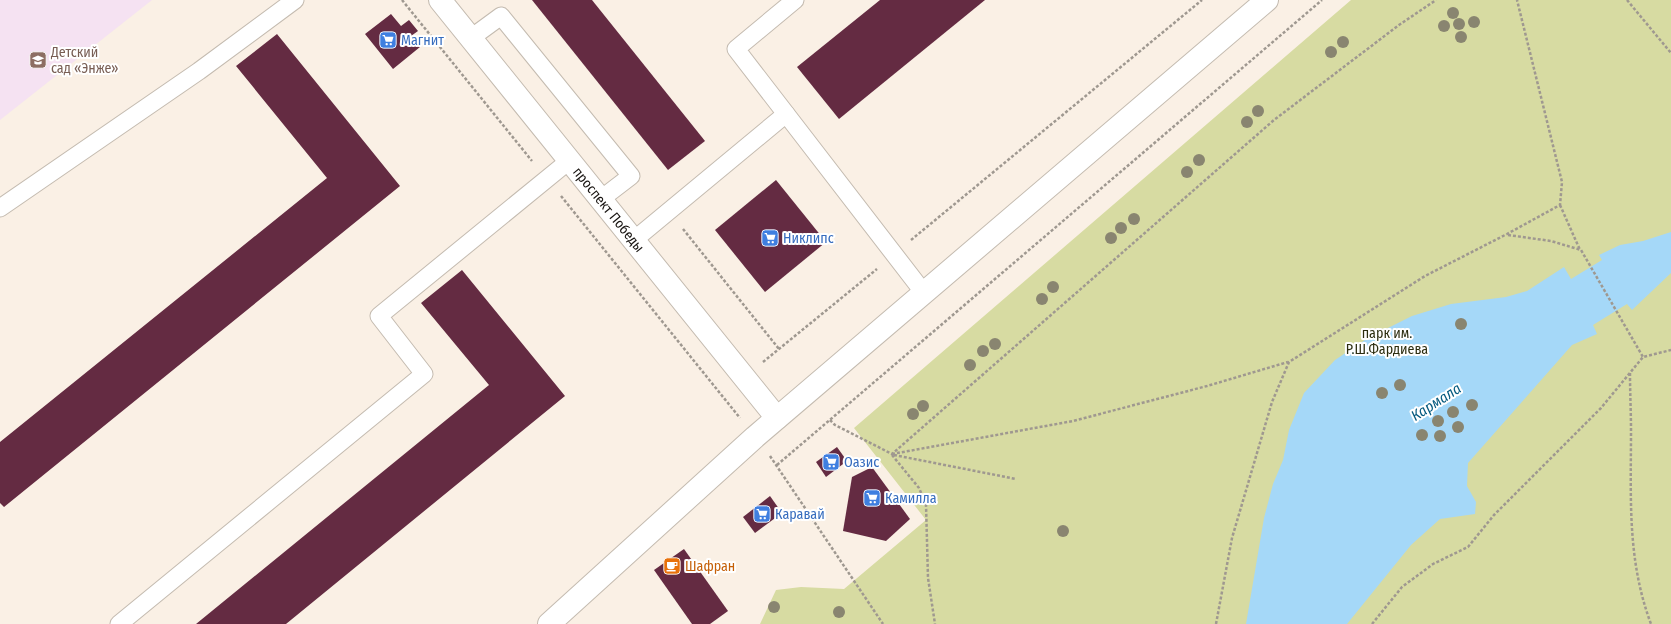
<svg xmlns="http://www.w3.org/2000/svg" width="1671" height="624" font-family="'Fira Sans Condensed',sans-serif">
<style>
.education{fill:#f5e2f2}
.green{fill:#d7dba2}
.water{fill:#a5d8f8}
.building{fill:#642b42}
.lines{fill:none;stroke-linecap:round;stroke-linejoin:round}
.service-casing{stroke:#c4bbb0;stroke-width:19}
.minor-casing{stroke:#c4bbb0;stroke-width:24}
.tertiary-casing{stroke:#c4bbb0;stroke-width:24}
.path{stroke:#9f9890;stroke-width:2.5;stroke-dasharray:3 2;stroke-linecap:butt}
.service{stroke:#fff;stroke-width:17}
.minor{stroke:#fff;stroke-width:22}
.tertiary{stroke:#fff;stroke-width:22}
.tree{fill:#898570}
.labels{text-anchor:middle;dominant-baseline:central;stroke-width:4;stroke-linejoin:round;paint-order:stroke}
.shop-label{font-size:14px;fill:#366cbe;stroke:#fff;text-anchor:start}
.education-label{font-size:14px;fill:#785e54;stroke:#fff;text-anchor:start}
.street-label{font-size:14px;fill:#171310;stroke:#fff}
.park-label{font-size:14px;fill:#2c2d10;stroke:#fff}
.food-label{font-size:14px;fill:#c56008;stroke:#fff;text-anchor:start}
.water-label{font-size:15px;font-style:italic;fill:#055a7f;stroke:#fff}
</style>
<rect width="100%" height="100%" fill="#faf0e5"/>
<path class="education" d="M0 0H152L0 120Z"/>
<path class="green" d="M1351 0H1671V624H760L776 590 801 587 844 589 926 520 854 428Z"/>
<path class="water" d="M1671 232V273L1632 310 1627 304 1593 325 1597 334 1572 345 1468 463 1467 486 1476 502 1475 514 1440 519 1411 545 1347 624H1246L1264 518 1273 484 1283 460 1289 430 1304 393 1335 360 1368 338 1412 316 1451 304 1506 297 1527 291 1564 267 1571 279 1602 260 1599 255 1620 245 1643 241Z"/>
<g class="building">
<path d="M532 0H592L705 141 668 170Z"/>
<path d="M880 0H985L839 119 797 67Z"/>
<path d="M391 14 401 26 409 20 418 31 411 36 420 47 393 69 365 34Z"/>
<path d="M277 34 400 186 4 507 0 503V442L327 178 236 66Z"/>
<path d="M776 180 826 242 765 292 715 230Z"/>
<path d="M462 270 565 396 286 624H196L489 385 421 303Z"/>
<path d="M837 447 847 461 826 477 816 462Z"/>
<path d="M872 467 910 519 886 541 843 531 852 477Z"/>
<path d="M770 496 782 513 755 533 743 517Z"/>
<path d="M684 549 728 611 710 624H692L654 570Z"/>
</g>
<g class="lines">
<defs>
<g id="service">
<path d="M795 0 736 49 924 293"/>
<path d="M471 38 501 16 631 176 601 199"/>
<path d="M0 208 199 71 295 0"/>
<path d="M634 240 786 114"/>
<path d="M119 624 424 374 379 316 570 160"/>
</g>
<g id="minor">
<path id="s1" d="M440 0 777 418"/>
</g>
<path id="tertiary" d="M549 624 755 437 1267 0"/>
</defs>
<use href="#service" class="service-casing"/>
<use href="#minor" class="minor-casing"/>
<use href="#tertiary" class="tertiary-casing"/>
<g class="path">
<path d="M402 0 532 161"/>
<path d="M1627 0 1671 53"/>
<path d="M561 196 740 418"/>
<path d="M1560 205 1580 250"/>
<path d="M683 229 779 349"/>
<path d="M1508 235 1551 241 1581 250 1643 357"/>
<path d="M911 240 1202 0"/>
<path d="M763 362 877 269"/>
<path d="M1630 373C1630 393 1631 412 1631 431 1631 498 1627 560 1651 624"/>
<path d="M830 420 835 425 892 454 1274 120 1399 25 1436 0"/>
<path d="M892 454 1073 421 1207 386 1288 362"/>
<path d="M892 455 919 488 926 504 928 578 935 624"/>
<path d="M894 455 1016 479"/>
<path d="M770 456 883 624"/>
<path d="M777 465 1322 0"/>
<path d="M1216 624 1232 538 1272 402 1289 362 1425 276 1507 234 1560 205 1562 182 1517 0"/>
<path d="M1372 624 1402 587 1433 564 1468 547 1494 515 1601 408 1643 357 1671 350"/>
</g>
<use href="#service" class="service"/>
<use href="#minor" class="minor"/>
<use href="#tertiary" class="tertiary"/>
</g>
<g class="tree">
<circle cx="1453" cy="13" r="6"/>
<circle cx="1474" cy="22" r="6"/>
<circle cx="1459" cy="24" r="6"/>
<circle cx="1444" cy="26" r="6"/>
<circle cx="1461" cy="37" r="6"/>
<circle cx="1343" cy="42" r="6"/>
<circle cx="1331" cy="52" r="6"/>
<circle cx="1258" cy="111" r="6"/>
<circle cx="1247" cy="122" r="6"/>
<circle cx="1199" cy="160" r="6"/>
<circle cx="1187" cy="172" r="6"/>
<circle cx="1134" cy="219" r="6"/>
<circle cx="1121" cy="228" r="6"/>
<circle cx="1111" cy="238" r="6"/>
<circle cx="1053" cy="287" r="6"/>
<circle cx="1042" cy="299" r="6"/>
<circle cx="1461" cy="324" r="6"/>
<circle cx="995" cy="344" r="6"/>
<circle cx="983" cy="351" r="6"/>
<circle cx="970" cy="365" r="6"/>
<circle cx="1400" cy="385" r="6"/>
<circle cx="1382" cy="393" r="6"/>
<circle cx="1472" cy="405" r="6"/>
<circle cx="923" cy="406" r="6"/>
<circle cx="1453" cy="412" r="6"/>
<circle cx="913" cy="414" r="6"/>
<circle cx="1438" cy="421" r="6"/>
<circle cx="1458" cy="427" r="6"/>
<circle cx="1422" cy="435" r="6"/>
<circle cx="1440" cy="436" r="6"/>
<circle cx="1063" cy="531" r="6"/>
<circle cx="774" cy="607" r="6"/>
<circle cx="839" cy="612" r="6"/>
</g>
<defs>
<symbol id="supermarket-square" viewBox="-11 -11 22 22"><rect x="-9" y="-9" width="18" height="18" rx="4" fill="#3f7fe0" stroke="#fff"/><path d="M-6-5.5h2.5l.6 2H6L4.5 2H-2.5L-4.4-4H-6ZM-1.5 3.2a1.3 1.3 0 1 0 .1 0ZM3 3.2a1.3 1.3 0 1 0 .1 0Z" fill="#fff"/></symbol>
<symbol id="school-square" viewBox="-11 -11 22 22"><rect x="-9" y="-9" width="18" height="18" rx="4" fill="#8d6e63" stroke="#fff"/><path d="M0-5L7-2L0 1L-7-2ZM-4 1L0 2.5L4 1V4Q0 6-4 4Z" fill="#fff"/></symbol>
<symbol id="cafe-square" viewBox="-11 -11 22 22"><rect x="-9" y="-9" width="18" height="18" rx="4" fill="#e8710a" stroke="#fff"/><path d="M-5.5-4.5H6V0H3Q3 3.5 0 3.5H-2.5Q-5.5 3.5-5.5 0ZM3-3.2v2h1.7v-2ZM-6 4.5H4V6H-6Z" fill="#fff"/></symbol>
</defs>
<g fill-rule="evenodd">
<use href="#supermarket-square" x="378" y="30" width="20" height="20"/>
<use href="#school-square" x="28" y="50" width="20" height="20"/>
<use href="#supermarket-square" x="760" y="228" width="20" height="20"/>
<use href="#supermarket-square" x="821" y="452" width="20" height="20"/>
<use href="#supermarket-square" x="862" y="488" width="20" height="20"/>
<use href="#supermarket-square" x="752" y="504" width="20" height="20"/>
<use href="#cafe-square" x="662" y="556" width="20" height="20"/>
</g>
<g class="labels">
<g class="shop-label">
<text x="401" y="40">Магнит</text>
<text x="783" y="238">Никлипс</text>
<text x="844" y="462">Оазис</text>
<text x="885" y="498">Камилла</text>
<text x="775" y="514">Каравай</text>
</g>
<g class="education-label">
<text x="51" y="52">Детский<tspan x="51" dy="16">сад «Энже»</tspan></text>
</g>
<g class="street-label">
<text stroke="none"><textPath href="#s1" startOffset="269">проспект Победы</textPath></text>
</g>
<g class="park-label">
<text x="1387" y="333">парк им.<tspan x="1387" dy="16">Р.Ш.Фардиева</tspan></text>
</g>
<g class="food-label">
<text x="685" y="566">Шафран</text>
</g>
<g class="water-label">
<text transform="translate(1436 402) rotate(-33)">Кармала</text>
</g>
</g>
</svg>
